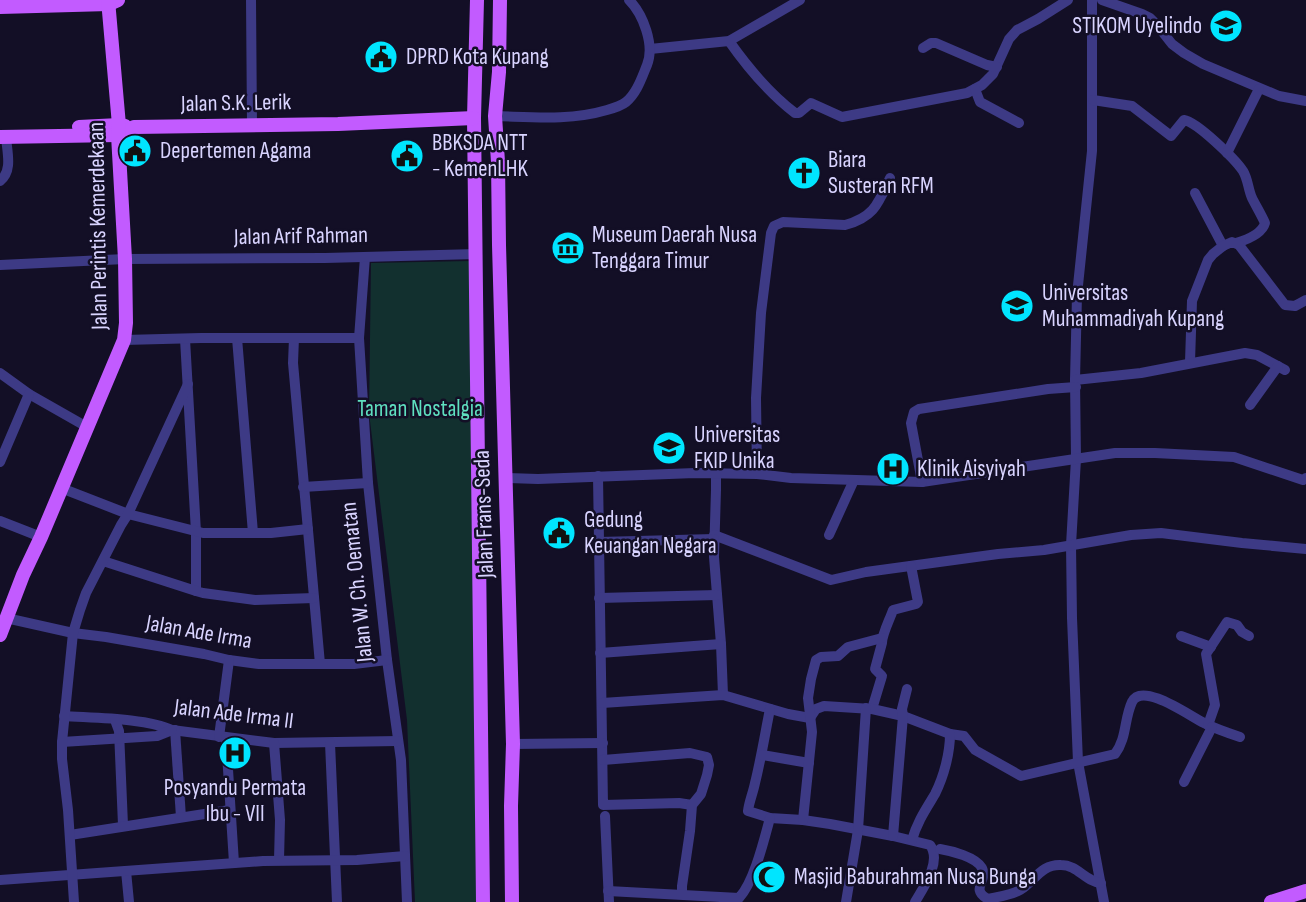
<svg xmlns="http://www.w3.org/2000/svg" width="1306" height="902" font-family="'Sofia Sans Condensed',sans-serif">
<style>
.green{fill:#12302f}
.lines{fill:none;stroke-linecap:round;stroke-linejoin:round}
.minor{stroke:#3d3a85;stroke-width:10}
.major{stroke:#c25bff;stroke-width:14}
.labels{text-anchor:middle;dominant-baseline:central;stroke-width:5;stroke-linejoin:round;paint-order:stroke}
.poi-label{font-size:23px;fill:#d9d4ff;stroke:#130f26;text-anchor:start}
.street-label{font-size:23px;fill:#d9d4ff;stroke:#130f26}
.park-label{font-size:23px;fill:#5fe0c0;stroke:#130f26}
</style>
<rect width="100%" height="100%" fill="#130f26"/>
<path class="green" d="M470 261 476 902H415L407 720 369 413 371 263Z"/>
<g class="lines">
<g class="minor">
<path d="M251 0 252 126"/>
<path d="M1092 0V151L1077 295 1075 380 1076 459 1071 545 1072 618 1078 762 1104 902"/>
<path d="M1102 0 1142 14 1150 18 1157 25 1172 44 1184 53 1203 64 1279 96 1306 101"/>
<path d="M729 41C748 68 769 93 795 113H799L811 103 842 117 967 93 982 85 993 74 1009 39 1017 30 1038 19 1068 0"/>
<path d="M923 48 931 43H936L987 65 997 67"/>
<path d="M650 49 729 41 800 0"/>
<path d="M975 89 980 102 1019 123"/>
<path d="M1093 100 1132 106 1171 136 1184 120C1197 122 1235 159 1243 171 1248 179 1248 189 1252 198 1256 206 1261 214 1265 223 1262 234 1246 240 1236 243"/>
<path d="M495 116C532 117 570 121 607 110 614 108 621 106 626 102 637 93 642 77 647 65 655 45 643 14 629 0"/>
<path d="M1227 153 1259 89"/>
<path d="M0 181C13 171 7 152 6 137"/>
<path d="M1195 193 1223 246"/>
<path d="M365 257 359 338 368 483 387 660 401 760 407 902"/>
<path d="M0 265 125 259 325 258 477 254"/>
<path d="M237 338 253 533"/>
<path d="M294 338 293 363 320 664"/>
<path d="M185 339 196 532V591L203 593 255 600 314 598"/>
<path d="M124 340 201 338H359"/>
<path d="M1190 362 1192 301 1208 260 1213 254 1223 246 1232 242 1239 245 1285 305 1295 306 1306 300"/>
<path d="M0 373 29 394 87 427"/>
<path d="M1075 380 1141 373 1245 353 1257 355 1285 370"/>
<path d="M1250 405 1278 366"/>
<path d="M0 462 29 394"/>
<path d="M716 474V490L714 557 721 644 723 695"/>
<path d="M757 474 756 398 761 313 771 233 774 226 783 222 845 225C874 217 878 204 890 178"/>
<path d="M598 476 603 805 679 803 692 805"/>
<path d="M506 478 538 479 695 473 757 474 791 478 922 482 1115 453H1155L1234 457 1303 480 1306 478"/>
<path d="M922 482 911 423 914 412 919 409 1048 389 1076 387"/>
<path d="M303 487 368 483"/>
<path d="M61 488 128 514 203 533H271L308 529"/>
<path d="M0 521 41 537"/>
<path d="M714 535 831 580 866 572 998 554 1044 550 1131 535 1161 533 1242 543 1306 549"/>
<path d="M829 535 854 480"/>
<path d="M599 542 714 539"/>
<path d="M103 561 196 591"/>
<path d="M599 598 717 595"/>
<path d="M6 618 73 633 106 637 204 654 229 660 259 664H354L387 660"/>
<path d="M1181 636 1211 647"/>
<path d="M600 653 721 644"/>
<path d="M602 703 723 695 788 714 810 718"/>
<path d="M770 709C765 734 761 759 755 783 753 793 749 802 748 811L770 818 803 820 830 824 893 836 930 845C942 861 924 887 915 902"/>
<path d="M872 709 882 676 875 669 882 643C882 634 890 619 893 610L916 604 918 602 911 566"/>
<path d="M64 716C93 718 147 718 172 730L274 743 398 741"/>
<path d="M810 718 816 709 824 706 872 709 903 716 950 734 964 736 975 750 1021 776 1115 754C1127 738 1124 719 1132 702 1142 681 1191 717 1204 723 1216 729 1228 733 1240 737"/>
<path d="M115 720 119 731 123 825"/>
<path d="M1208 725 1215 705 1206 654 1227 622 1237 625 1242 632 1249 636"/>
<path d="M175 730 181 817"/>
<path d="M219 737 229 660"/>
<path d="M226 738 234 863"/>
<path d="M62 742 157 736 172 730"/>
<path d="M274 743 280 820 279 860"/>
<path d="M330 743 337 902"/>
<path d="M513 744 603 743"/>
<path d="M762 755 809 763"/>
<path d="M603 760 690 753 707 757 709 765 707 775 701 794 692 805 690 831 682 886V894"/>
<path d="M1184 782 1212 727"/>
<path d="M605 816 609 902"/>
<path d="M803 820 812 732 808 698 811 679 816 660 821 657 838 656 848 647 882 638"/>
<path d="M70 835 230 810"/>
<path d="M893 836 903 716 902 709 907 689"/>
<path d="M912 840C917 822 926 809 935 794 944 776 950 753 950 734"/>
<path d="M940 849C952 851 976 857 982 868 989 880 969 889 988 899 997 897 1012 895 1020 890 1035 881 1041 864 1061 865 1078 865 1084 881 1101 883"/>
<path d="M126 871 129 902"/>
<path d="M0 880 263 861 357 860 405 856"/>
<path d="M608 891 739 898C754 882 764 840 770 818"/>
<path d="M74 902 68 810 62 759V742L73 633 80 610 86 593 121 525 128 514 188 384"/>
<path d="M846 902 858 830 866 708"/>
</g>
<g class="major">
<path d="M477 0 474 118 483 902"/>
<path d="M500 0 499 72 495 116 498 162 499 245 513 744 511 806 512 902"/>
<path d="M0 7 109 4 118 0"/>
<path d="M79 127 119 125 125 126"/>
<path d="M0 137 118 135 134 127 338 124 474 118"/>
<path d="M0 635 23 575 41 537 124 340 126 323 125 259 118 135 119 125 108 0"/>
<path d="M1271 902 1306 891"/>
</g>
</g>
<defs>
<symbol id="university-disc" viewBox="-11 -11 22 22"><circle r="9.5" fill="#00e5ff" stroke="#130f26"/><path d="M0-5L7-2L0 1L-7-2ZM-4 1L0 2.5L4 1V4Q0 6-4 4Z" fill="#111"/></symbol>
<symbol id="civic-disc" viewBox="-11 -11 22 22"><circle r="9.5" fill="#00e5ff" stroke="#130f26"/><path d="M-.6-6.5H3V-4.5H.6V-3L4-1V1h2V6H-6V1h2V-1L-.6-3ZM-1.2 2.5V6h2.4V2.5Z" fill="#111"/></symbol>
<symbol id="church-disc" viewBox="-11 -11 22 22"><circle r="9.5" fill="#00e5ff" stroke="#130f26"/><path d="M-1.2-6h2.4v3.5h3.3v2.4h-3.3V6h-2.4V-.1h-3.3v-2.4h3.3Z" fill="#111"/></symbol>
<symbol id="museum-disc" viewBox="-11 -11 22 22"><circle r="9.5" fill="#00e5ff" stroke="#130f26"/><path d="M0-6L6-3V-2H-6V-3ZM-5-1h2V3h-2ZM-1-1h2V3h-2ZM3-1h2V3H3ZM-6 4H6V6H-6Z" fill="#111"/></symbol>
<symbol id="hospital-disc" viewBox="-11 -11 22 22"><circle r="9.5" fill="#00e5ff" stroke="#130f26"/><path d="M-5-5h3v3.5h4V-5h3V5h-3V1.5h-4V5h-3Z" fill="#111"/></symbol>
<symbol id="mosque-disc" viewBox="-11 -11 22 22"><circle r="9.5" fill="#00e5ff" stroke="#130f26"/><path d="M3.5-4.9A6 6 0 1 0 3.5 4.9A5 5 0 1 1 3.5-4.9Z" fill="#111"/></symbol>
</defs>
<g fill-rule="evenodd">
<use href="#university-disc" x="1207" y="7" width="38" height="38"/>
<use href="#civic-disc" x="362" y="38" width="38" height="38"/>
<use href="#civic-disc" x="116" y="132" width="38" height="38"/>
<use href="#civic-disc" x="388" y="137" width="38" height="38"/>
<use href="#church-disc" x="785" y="154" width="38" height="38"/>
<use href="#museum-disc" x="549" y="229" width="38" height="38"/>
<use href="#university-disc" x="998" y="287" width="38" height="38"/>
<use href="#university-disc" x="650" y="429" width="38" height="38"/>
<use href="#hospital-disc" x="874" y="450" width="38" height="38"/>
<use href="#civic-disc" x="540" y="514" width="38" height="38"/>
<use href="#hospital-disc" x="216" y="734" width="38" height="38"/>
<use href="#mosque-disc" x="750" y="858" width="38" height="38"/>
</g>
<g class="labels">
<g class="poi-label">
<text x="1202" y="26" text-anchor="end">STIKOM Uyelindo</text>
<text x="406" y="57">DPRD Kota Kupang</text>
<text x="432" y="143">BBKSDA NTT<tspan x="432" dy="26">- KemenLHK</tspan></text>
<text x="160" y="151">Depertemen Agama</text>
<text x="828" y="160">Biara<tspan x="828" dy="26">Susteran RFM</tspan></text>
<text x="592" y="235">Museum Daerah Nusa<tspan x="592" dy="26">Tenggara Timur</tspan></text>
<text x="1042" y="293">Universitas<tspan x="1042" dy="26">Muhammadiyah Kupang</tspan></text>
<text x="694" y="435">Universitas<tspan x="694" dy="26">FKIP Unika</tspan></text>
<text x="917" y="469">Klinik Aisyiyah</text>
<text x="584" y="520">Gedung<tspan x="584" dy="26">Keuangan Negara</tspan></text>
<text x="235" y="788" text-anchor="middle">Posyandu Permata<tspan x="235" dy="26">Ibu - VII</tspan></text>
<text x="794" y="877">Masjid Baburahman Nusa Bunga</text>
</g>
<g class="street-label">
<text transform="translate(236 103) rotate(-1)">Jalan S.K. Lerik</text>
<text transform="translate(98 226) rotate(-91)">Jalan Perintis Kemerdekaan</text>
<text transform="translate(301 236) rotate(-1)">Jalan Arif Rahman</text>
<text transform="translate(484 514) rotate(-92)">Jalan Frans-Seda</text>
<text transform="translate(357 582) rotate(-96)">Jalan W. Ch. Oematan</text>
<text transform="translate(199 632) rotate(10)">Jalan Ade Irma</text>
<text transform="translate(234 714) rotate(7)">Jalan Ade Irma II</text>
</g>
<g class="park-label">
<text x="420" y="409">Taman Nostalgia</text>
</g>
</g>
</svg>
